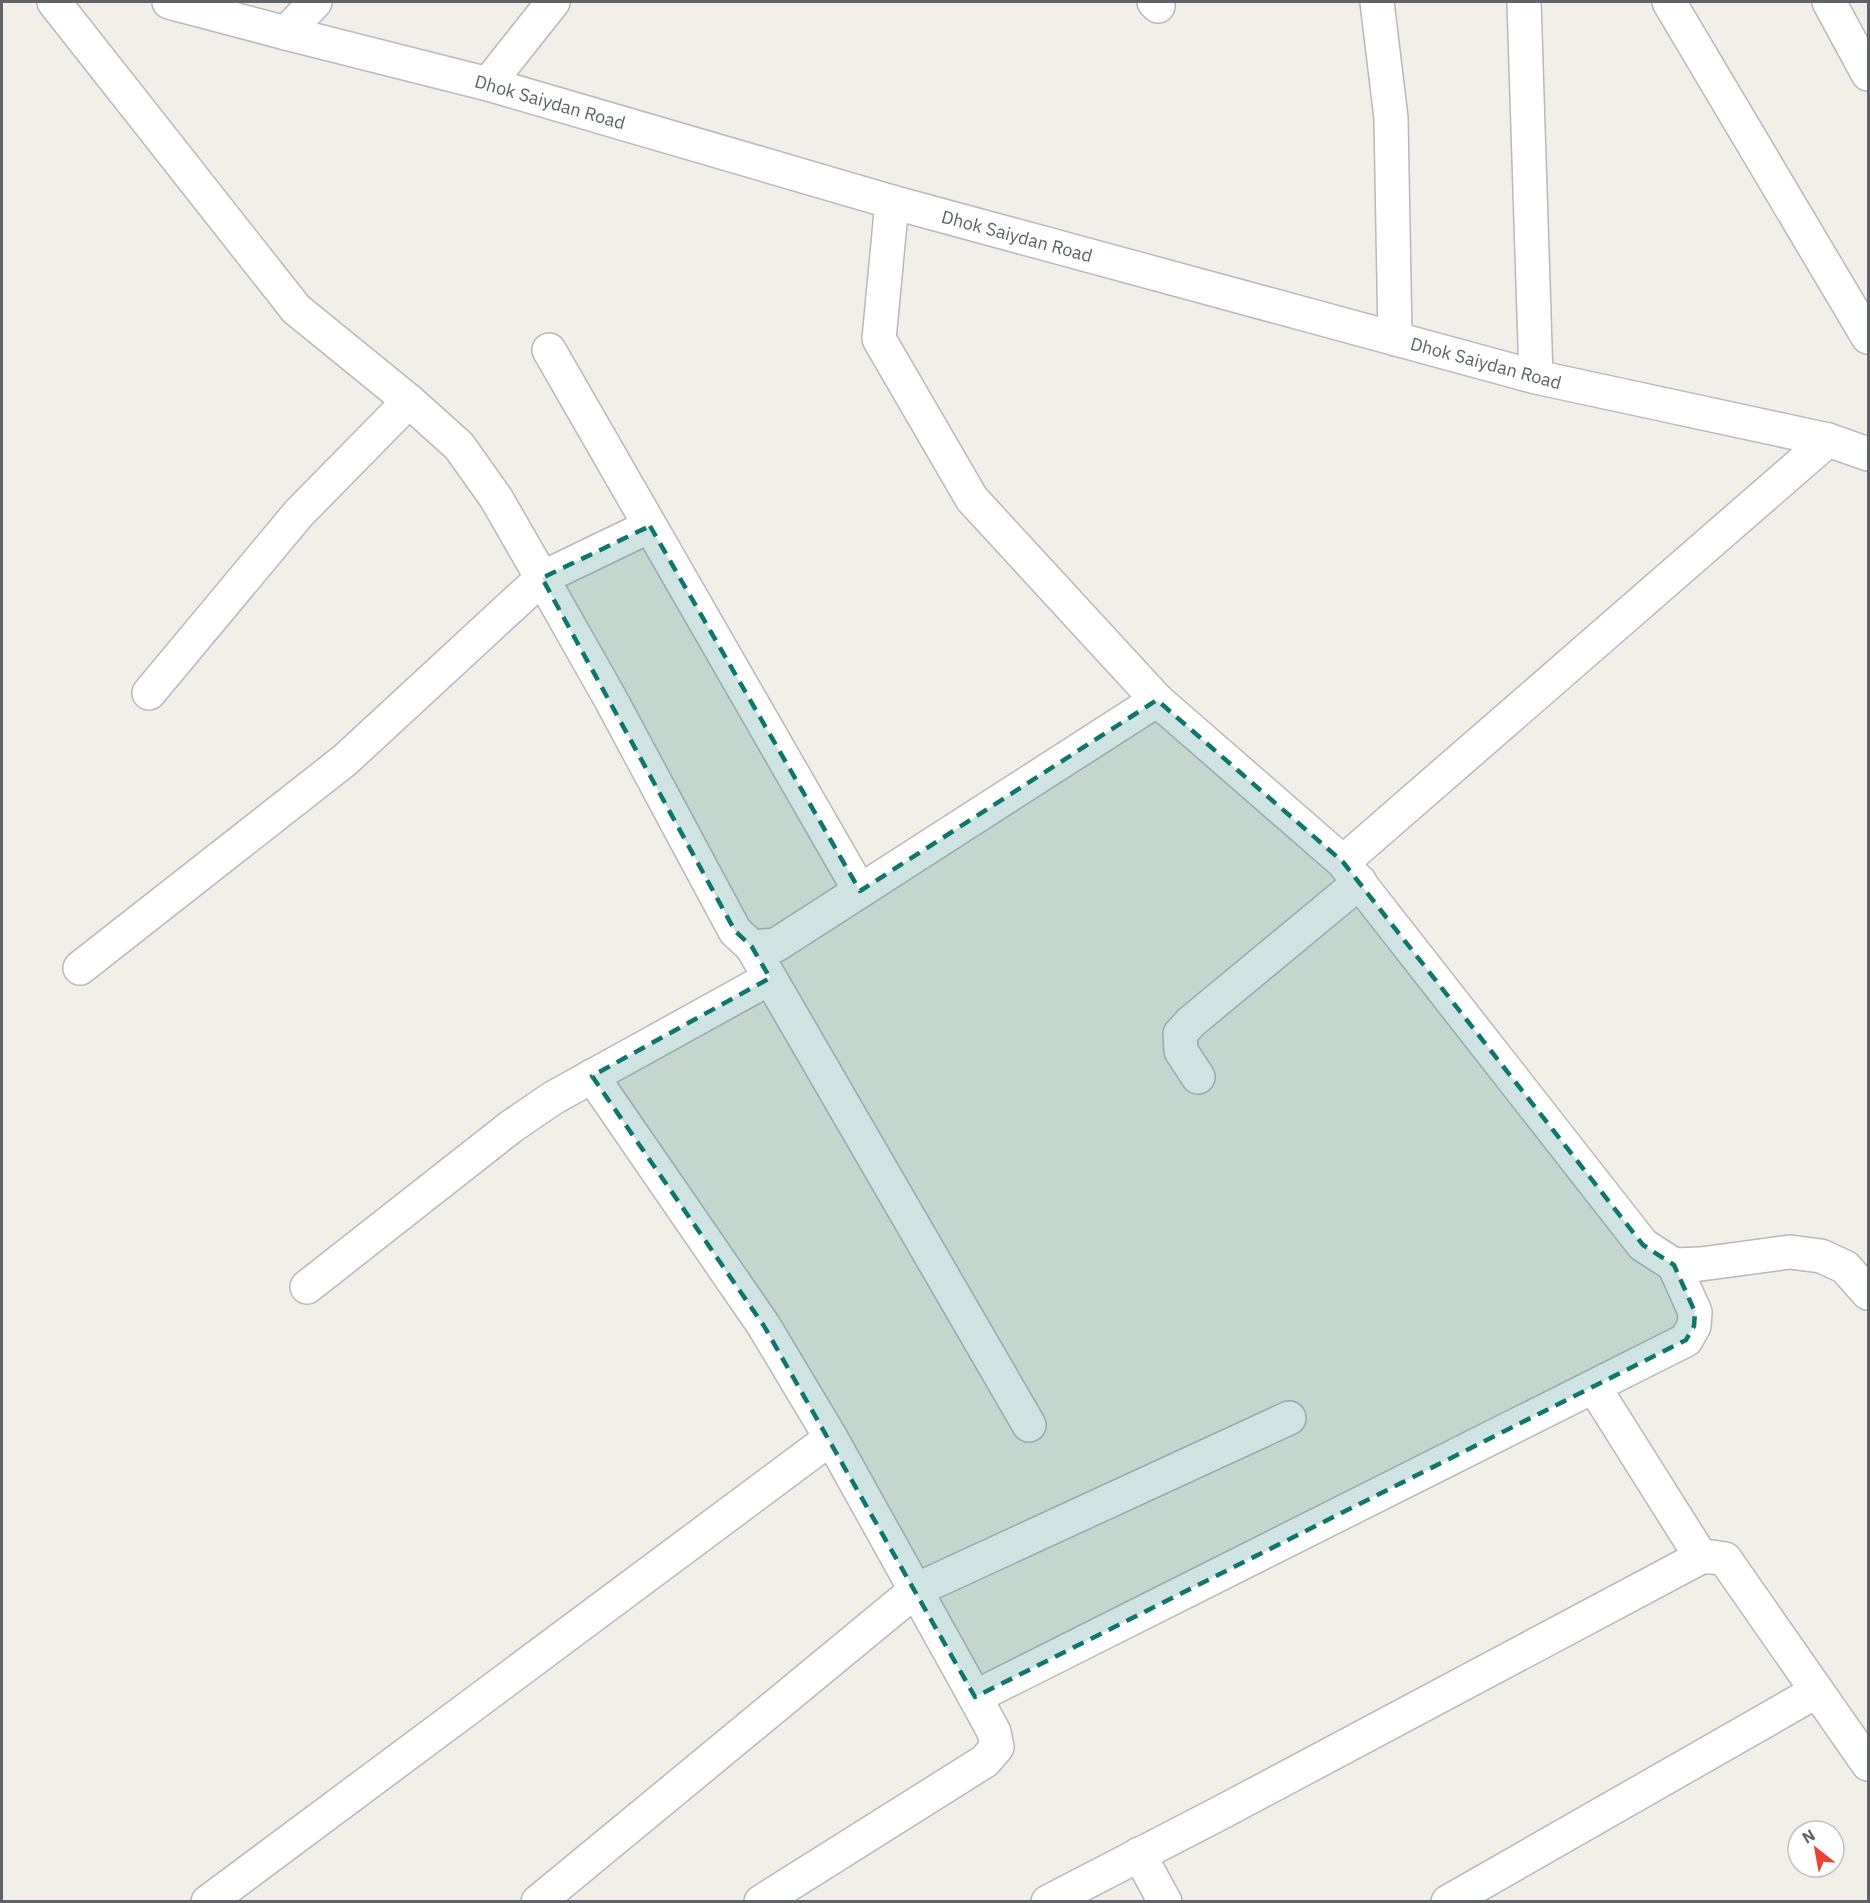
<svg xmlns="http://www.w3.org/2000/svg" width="1870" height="1903" font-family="'IBM Plex Sans',sans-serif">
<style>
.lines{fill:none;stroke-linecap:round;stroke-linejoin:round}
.minor-casing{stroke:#b5b8bc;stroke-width:36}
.secondary-casing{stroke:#b6babf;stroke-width:36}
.minor{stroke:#fff;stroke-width:33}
.secondary{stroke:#fff;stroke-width:33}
.marked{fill:#0f766e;fill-opacity:0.2;stroke:#0f766e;stroke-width:4.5;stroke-dasharray:12 8;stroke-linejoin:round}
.labels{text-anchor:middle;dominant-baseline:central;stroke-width:4.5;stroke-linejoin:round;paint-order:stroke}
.street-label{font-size:18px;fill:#5f6368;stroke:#fff}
</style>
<rect width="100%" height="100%" fill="#f1efe8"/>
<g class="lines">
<defs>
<g id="minor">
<path d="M54 2 296 309 409 401 459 446 496 498 542 578 610 698 735 931 752 947 1029 1425"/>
<path d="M1154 2 1158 6"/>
<path d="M1377 2 1391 118 1395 339"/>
<path d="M1524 2 1536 377"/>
<path d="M1669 2 1868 337"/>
<path d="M1829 2 1868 74"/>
<path d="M286 33 315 2"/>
<path d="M488 84 553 2"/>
<path d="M892 202 879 339 972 499 1157 700 1343 862 1643 1245 1674 1265 1701 1264 1790 1252 1821 1256 1845 1267 1868 1293"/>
<path d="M549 350 860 891"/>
<path d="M149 693 299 513 409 401"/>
<path d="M1343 862 1828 440"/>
<path d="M752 947 776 945 1157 700"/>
<path d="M80 968 345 760 542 578 650 526"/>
<path d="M592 1076 764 1326 831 1438 975 1697 994 1732 997 1747 985 1761 761 1902"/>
<path d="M1198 1077 1181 1051 1180 1034 1191 1022 1360 882"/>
<path d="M307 1287 512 1126 553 1098 770 978"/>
<path d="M1594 1387 1701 1557"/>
<path d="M975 1697 1686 1340 1694 1326 1695 1312 1674 1265"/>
<path d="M1139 1854 1165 1902"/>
<path d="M208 1902 831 1438"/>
<path d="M538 1902 916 1590 1289 1418"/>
<path d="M1048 1902 1222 1812 1701 1557H1712L1725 1559 1868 1764"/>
<path d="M1448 1902 1817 1691"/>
</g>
<path id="secondary" d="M169 2 286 33 488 84 892 202 1536 377 1828 440 1868 454"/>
</defs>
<use href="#minor" class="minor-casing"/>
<use href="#secondary" class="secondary-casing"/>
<use href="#minor" class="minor"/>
<use href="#secondary" class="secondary"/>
</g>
<path class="marked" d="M650 526 860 891 1157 700 1343 862 1643 1245 1674 1265 1695 1312 1694 1326 1686 1340 975 1697 764 1326 592 1076 770 978 752 947 735 931 542 578Z"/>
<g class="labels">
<g class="street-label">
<text transform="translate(550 102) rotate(16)">Dhok Saiydan Road</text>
<text transform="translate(1017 236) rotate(15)">Dhok Saiydan Road</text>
<text transform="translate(1486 363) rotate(15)">Dhok Saiydan Road</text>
</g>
</g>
<rect width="1870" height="1903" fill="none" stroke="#5f6368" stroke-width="6"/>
<g transform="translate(1816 1849) rotate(329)"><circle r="28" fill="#ffffff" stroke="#bfc1c3" stroke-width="1.5"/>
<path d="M0-4.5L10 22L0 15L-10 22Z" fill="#ea4335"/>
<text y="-9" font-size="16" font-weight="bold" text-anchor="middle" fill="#5f6368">N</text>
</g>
</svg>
